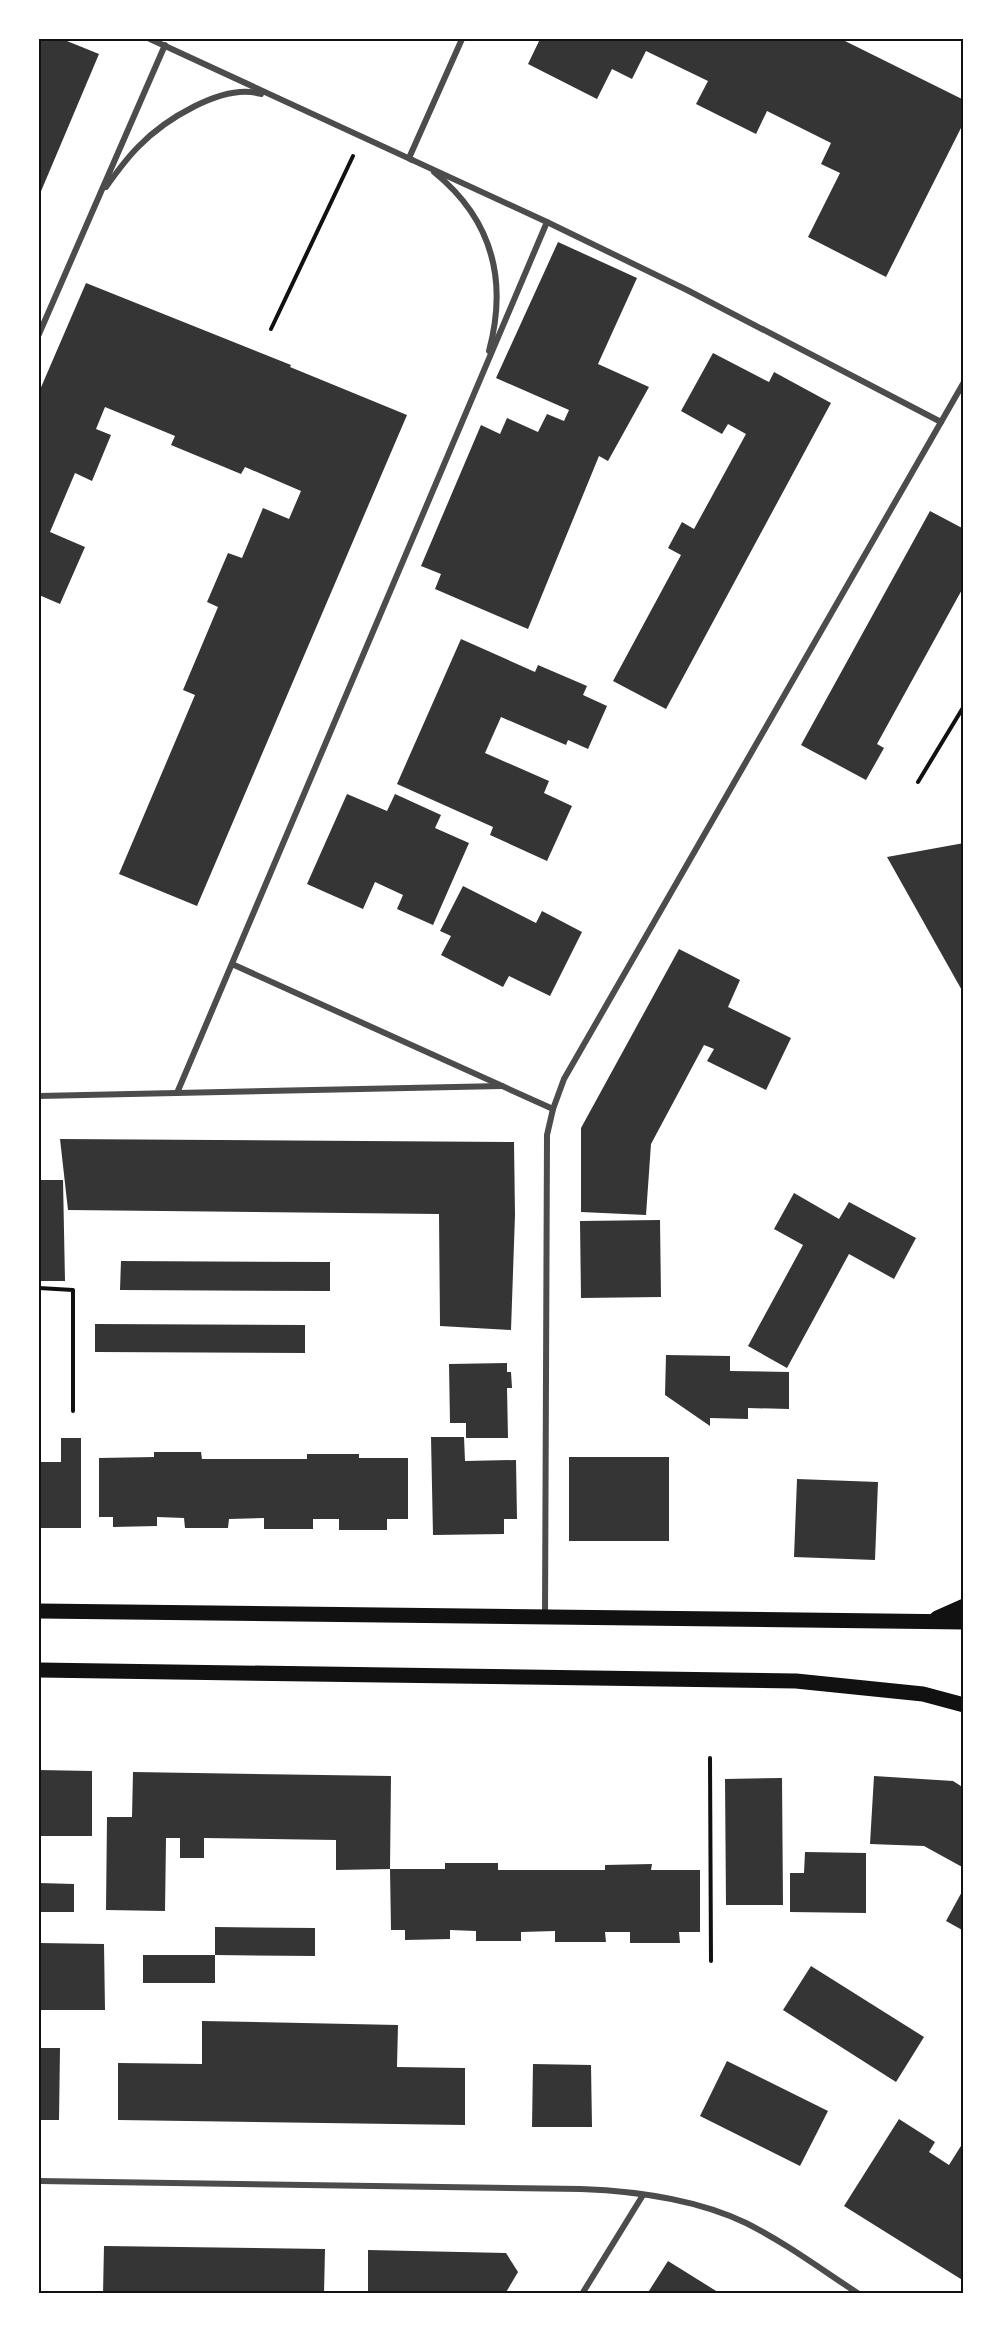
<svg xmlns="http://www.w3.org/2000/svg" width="1003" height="2333" font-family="'Noto Sans',sans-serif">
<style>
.building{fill:#353535}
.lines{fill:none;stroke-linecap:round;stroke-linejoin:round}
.path{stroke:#111;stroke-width:4}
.minor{stroke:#4c4c4c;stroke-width:6}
.primary{stroke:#111;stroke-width:15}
.neatline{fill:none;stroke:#111;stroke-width:2}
</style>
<rect width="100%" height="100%" fill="#fff"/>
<g class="building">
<path d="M39 39H62L99 54 39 196Z"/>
<path d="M540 39H841L964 100V122L886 277 808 237 840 173 821 164 831 143 767 111 756 134 696 104 708 81 646 51 632 79 612 69 597 99 528 64Z"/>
<path d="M558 242 637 278 598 364 649 387 608 461 599 456 528 629 435 589 441 574 421 566 481 425 500 434 507 418 538 432 547 414 564 421 569 410 496 378Z"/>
<path d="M86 283 291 365 290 367 407 415 197 906 119 874 195 695 183 690 218 607 207 602 228 553 242 558 263 508 289 519 301 491 245 467 241 474 171 445 175 436 105 407 96 429 111 435 92 481 75 473 50 532 85 547 60 604 39 595V392Z"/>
<path d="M713 353 769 382 774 372 831 403 666 709 613 681 681 555 668 548 682 522 694 529 746 434 728 424 722 434 681 411Z"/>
<path d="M930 511 964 529V586L877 744 884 748 866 780 801 745Z"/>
<path d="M461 639 535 672 538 665 587 686 583 695 607 706 588 749 568 740 566 745 501 717 485 753 549 781 544 793 572 806 547 861 490 835 493 827 397 784Z"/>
<path d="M347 794 387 811 395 794 441 815 435 828 469 843 433 925 397 909 403 895 375 882 363 909 307 884Z"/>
<path d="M964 843V994L887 857Z"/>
<path d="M463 886 536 923 542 911 582 932 550 996 509 976 503 987 441 955 451 936 440 931Z"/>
<path d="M679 949 740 980 728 1007 791 1038 766 1090 707 1061 714 1049 704 1045 651 1144 646 1215 581 1212V1128Z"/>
<path d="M60 1139 514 1142 515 1215 511 1330 440 1326 439 1214 68 1210Z"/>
<path d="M39 1180H63L65 1281H39Z"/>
<path d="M794 1193 839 1219 849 1202 916 1238 894 1279 849 1254 787 1368 748 1346 803 1245 774 1229Z"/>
<path d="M660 1220 661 1297 581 1298 580 1221Z"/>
<path d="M121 1261 330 1262V1291L120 1290Z"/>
<path d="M95 1324 305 1325V1353L95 1352Z"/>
<path d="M666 1355 730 1356V1371L789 1372V1409L748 1408V1419L710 1418V1426L665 1395Z"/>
<path d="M507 1363V1372H511L512 1388H507L508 1438H466V1423H450L449 1364Z"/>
<path d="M431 1437H464L465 1461 516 1460 517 1519H504V1534L433 1535Z"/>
<path d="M61 1438H81V1528H39V1462H61Z"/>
<path d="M154 1452H201L202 1459H307V1454H359V1458H408V1519H387V1530H339V1519H313V1529H264V1518L229 1519 228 1528H185L184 1518 157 1517V1526L113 1527V1517H99V1458L154 1457Z"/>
<rect x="569" y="1457" width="100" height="84"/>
<path d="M797 1479 878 1482 875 1560 794 1557Z"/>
<path d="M39 1770 92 1771V1836H39Z"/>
<path d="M133 1772 391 1776 390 1869H445V1863H498V1870H605V1865L652 1864 651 1870H700V1932H679L680 1943H630V1932H605L606 1942H555V1931L521 1932V1941H476V1931L450 1930V1939L405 1940V1930H391L390 1869 336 1870V1840L204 1838V1858H180V1838H166L165 1911 106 1910 107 1817H132Z"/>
<path d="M874 1776 953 1781 964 1788V1868L924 1846 870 1844Z"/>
<path d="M782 1778 783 1905H726L725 1779Z"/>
<path d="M805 1852 866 1853V1913L790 1912V1873H804Z"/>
<path d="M39 1883 74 1884V1912H39Z"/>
<path d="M964 1888V1931L946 1921Z"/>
<path d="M215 1927 315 1928V1956L215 1955Z"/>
<path d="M39 1943 104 1944 105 2010H39Z"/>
<rect x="143" y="1955" width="72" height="28"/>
<path d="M811 1966 924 2037 896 2082 783 2010Z"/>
<path d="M202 2021 398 2025 397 2067 465 2068V2125L118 2120V2063L202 2064Z"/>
<path d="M39 2048H60L59 2120H39Z"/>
<path d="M727 2061 828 2111 800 2166 700 2116Z"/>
<path d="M533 2064 591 2065 592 2127H532Z"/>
<path d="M899 2119 935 2142 929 2152 949 2165 964 2141V2281L844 2206Z"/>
<path d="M104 2246 325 2249 324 2294H103Z"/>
<path d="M368 2250 506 2253 518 2272 505 2294H368Z"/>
<path d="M668 2261 721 2294H647Z"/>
</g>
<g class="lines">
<g class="path">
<path d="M271 329 353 156"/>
<path d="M918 782 964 706"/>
<path d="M39 1288 73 1290V1411"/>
<path d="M710 1758 711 1961"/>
</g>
<g class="minor">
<path d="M150 39 547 222 687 290 941 422"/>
<path d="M412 160 409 158 462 39"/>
<path d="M434 172C492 219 508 280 489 351"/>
<path d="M106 187C116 173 126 159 138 147 163 121 223 82 261 94"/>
<path d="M39 334 165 45"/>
<path d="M232 964 553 1109"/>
<path d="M177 1093 547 222"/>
<path d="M39 1096 502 1086"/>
<path d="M545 1617 547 1135 553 1109 564 1079 964 382"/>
<path d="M39 2181 581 2189C636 2191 696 2199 746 2223 786 2243 822 2270 859 2294"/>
<path d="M582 2294 643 2195"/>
</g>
<g class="primary">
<path d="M39 1611 964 1622"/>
<path d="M937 1618 964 1606"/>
<path d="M39 1670 796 1681 923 1694 964 1705"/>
</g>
</g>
<rect width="1003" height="2333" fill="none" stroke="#ffffff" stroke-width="81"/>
<rect x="40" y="40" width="922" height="2252" class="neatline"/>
</svg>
